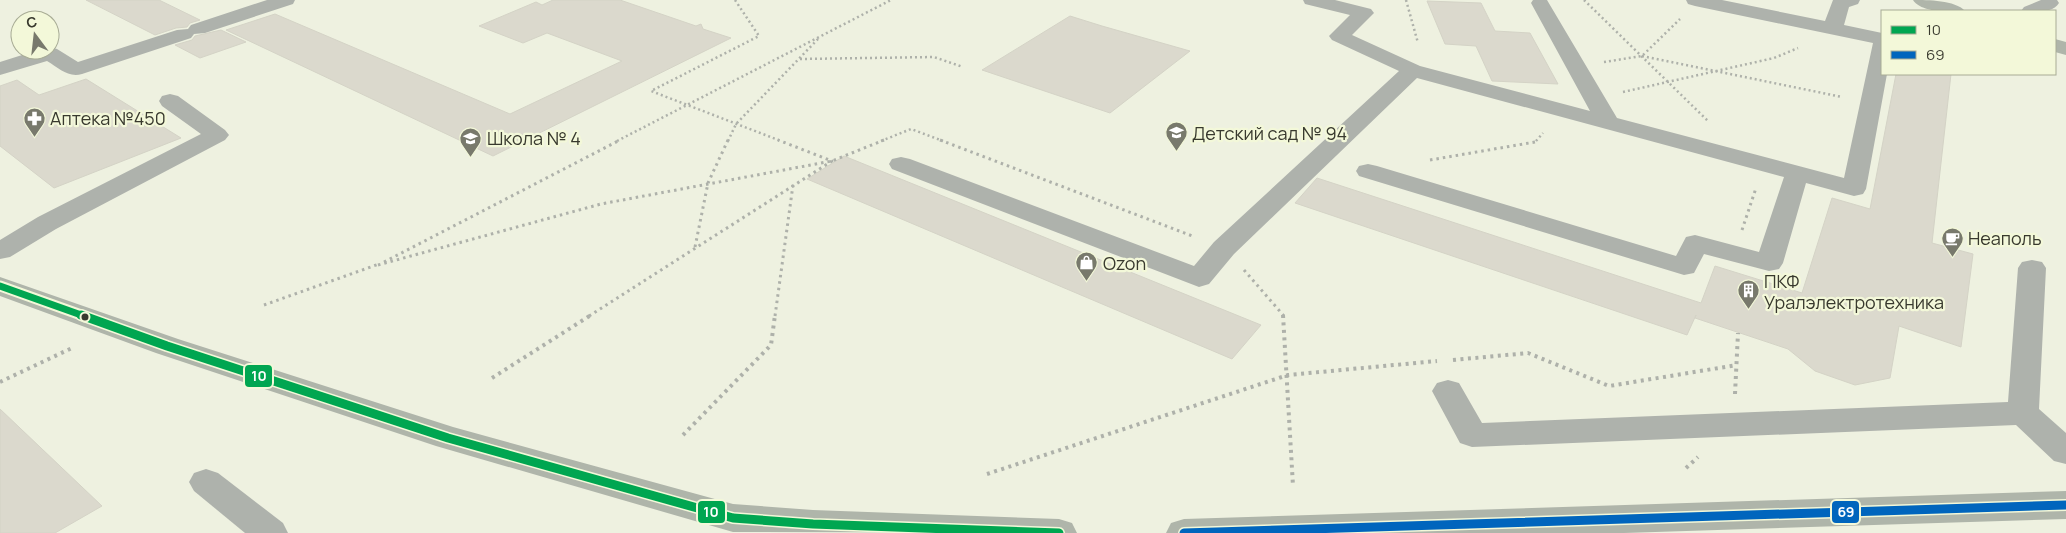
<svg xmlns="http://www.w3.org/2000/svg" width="2066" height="533" font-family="Manrope,sans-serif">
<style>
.building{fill:#dbd9cd;stroke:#d4d3c6}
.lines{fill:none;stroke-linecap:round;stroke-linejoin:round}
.path-far2{stroke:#aeb1aa;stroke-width:2.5;stroke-dasharray:2 3;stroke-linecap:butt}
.path-far1{stroke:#aeb1aa;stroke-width:3;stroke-dasharray:2.5 4;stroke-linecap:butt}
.path{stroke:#aeb1aa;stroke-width:4;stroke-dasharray:3 4.5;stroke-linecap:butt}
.minor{fill:#aeb2ac;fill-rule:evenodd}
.major{fill:#afb5aa;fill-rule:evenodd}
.bus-1-far1-casing{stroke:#f3f8d9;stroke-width:11}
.bus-1-casing{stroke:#f3f8d9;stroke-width:12}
.bus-2-casing{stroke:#f3f8d9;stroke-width:12}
.bus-1-far1{stroke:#00a651;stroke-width:7}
.bus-1{stroke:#00a651;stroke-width:9}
.bus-2{stroke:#0065bd;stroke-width:9}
.bus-dot{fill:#38392e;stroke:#f3f8d9;stroke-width:2}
.labels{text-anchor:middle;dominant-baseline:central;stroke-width:4.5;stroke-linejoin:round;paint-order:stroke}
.poi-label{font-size:18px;fill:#38392e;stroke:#f3f8d9;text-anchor:start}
.line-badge{stroke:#f3f8d9;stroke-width:2}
.badge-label{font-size:14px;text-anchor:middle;font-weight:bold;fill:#fff}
</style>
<rect width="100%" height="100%" fill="#eef1e0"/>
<g class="building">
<path d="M86 0H159L200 20 190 23 187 27 176 28 155 35Z"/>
<path d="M553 0H620L696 26 701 24 703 29 731 38 493 156 226 30 275 14 510 114 622 61 547 33 523 43 479 26 536 2 542 5Z"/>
<path d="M1427 1 1481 3 1495 31 1530 33 1558 84 1492 81 1476 46 1445 44Z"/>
<path d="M1070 16 1102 26 1190 51 1110 113 982 70Z"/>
<path d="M221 30 246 42 200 58 175 45 192 40 195 36Z"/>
<path d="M1896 74H1951L1932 243 1973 254 1961 347 1899 326 1890 378 1855 385 1815 371 1788 349 1695 318 1696 315 1687 335 1295 203 1317 178 1701 303 1715 266 1802 293 1832 198 1870 209Z"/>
<path d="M86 79 181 138 54 188 0 146V86L17 80 39 95Z"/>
<path d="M844 156 1261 325 1232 359 807 179Z"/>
<path d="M0 409 102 506 55 533H0Z"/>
</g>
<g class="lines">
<g class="path-far2">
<path d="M735 0 759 36 651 91 781 141"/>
<path d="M1406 0 1418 43"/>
<path d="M1584 0 1709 122"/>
<path d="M1642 56 1842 97"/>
<path d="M800 59 934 57 963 67"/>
<path d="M1604 62 1642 56 1680 19"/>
<path d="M1623 92 1774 58 1798 48"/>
<path d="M617 141 891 0"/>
<path d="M728 141 736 124 818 39"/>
<path d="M881 141 911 129 943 141"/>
<path d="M1536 141 1543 133"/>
</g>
<g class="path-far1">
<path d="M940 140 1195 237"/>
<path d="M1430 160 1535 142 1537 140"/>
<path d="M1742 230 1756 188"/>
<path d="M695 247 708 183 728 140"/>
<path d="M384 262 620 140"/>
<path d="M378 265 601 204 832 161 884 140"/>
<path d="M1244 270 1284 316"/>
<path d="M264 305 379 264"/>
<path d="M589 316 832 161 778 140"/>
<path d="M775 316 793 185"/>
</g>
<g class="path">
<path d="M1283 315 1293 486"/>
<path d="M1453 360 1528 353 1609 386 1737 365"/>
<path d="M492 378 591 315"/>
<path d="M0 382 72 348"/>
<path d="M1735 394 1738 333"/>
<path d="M683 435 771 345 775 315"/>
<path d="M1686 468 1698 457"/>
<path d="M987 474 1288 375 1437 361"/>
</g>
<g class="minor">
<path d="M267 0H295L293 4 205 33 194 34 191 38 82 74C68 78 59 68 47 61L0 75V62L38 50H50V47L57 49 78 62 177 30 188 29 191 25Z"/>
<path d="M1303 0H1335L1371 9 1374 13 1352 35 1420 66 1590 111 1531 3 1533 0H1547L1617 118 1844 178 1873 43 1695 6 1688 4 1686 0H1722L1825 21 1833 0H1860L1858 4 1849 7 1844 25 1882 33V74H1887L1866 189 1863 194 1854 196 1806 183 1783 263 1779 269 1769 271 1704 254 1694 273 1684 275 1359 176 1356 171 1359 166 1368 164 1377 166 1676 256 1686 237 1695 235 1759 252 1784 177 1417 78 1234 254 1209 284 1199 287 892 169 889 164 892 159 901 157 910 159 1194 266 1214 242 1399 71 1332 40 1329 36 1350 15 1305 4Z"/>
<path d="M2041 0H2057L2059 3C2052 14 2034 12 2021 11L2024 7Z"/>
<path d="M170 94 178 96 225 130 229 135 225 140 56 229 10 257 0 259V240L38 217 201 134 162 106 159 101 162 96Z"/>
<path d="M2032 260 2042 262 2046 268 2039 409 2066 433V464L2054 461 2016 425 1472 447 1460 443 1432 391 1437 383 1448 380 1459 383 1482 423 2008 402 2018 268 2022 262Z"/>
<path d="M206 469 218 473 283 523 288 533H245L194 491 189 482 194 473Z"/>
</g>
<g class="major">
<path d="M1913 0C1928 0 1955 0 1965 11 1951 12 1921 13 1913 0Z"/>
<path d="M2055 39 2066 42V55L2055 52Z"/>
<path d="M0 277 178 339 453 427 733 504 813 510 1059 519 1072 523 1077 533 733 532 436 446 156 353 0 296Z"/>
<path d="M2066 491V519L1624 533H1166L1171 523 1184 519Z"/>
</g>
<defs>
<path id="bus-1-far1" d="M0 286 84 316"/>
<path id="bus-1" d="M81 315 167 346 448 438 733 518 813 524 1059 533"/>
<path id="bus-2" d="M1184 533 2066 505"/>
</defs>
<use href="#bus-1-far1" class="bus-1-far1-casing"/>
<use href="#bus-1" class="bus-1-casing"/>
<use href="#bus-2" class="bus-2-casing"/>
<use href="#bus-1-far1" class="bus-1-far1"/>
<use href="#bus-1" class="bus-1"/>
<use href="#bus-2" class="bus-2"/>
</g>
<defs>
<symbol id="pharmacy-pin" viewBox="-11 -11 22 30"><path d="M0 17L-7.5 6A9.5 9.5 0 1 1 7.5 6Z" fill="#78796c" stroke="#f3f8d9"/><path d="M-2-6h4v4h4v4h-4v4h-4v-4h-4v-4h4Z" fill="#fff"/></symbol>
<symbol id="school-pin" viewBox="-11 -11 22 30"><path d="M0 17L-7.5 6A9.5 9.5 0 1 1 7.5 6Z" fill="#78796c" stroke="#f3f8d9"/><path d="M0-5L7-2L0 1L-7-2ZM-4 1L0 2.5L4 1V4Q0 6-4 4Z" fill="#fff"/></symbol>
<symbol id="cafe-pin" viewBox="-11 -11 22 30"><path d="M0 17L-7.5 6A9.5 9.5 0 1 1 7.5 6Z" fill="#78796c" stroke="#f3f8d9"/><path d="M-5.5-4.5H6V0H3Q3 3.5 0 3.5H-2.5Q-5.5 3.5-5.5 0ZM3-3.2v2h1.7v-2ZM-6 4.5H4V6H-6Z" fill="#fff"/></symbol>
<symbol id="shop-pin" viewBox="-11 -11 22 30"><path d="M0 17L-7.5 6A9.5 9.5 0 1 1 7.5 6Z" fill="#78796c" stroke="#f3f8d9"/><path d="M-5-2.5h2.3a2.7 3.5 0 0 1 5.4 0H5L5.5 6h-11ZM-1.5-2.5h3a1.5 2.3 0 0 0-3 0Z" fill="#fff"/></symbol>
<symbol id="building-pin" viewBox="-11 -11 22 30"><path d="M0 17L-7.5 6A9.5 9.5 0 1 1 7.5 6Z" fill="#78796c" stroke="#f3f8d9"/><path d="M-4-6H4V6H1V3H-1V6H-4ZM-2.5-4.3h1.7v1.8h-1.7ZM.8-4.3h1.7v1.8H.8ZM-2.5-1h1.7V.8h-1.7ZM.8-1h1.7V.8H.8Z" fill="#fff"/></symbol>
</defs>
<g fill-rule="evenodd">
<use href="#pharmacy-pin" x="22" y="106" width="25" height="34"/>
<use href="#school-pin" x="1164" y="120" width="25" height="34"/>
<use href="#school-pin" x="458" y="126" width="25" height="34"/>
<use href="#cafe-pin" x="1940" y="226" width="25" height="34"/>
<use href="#shop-pin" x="1074" y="250" width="25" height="34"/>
<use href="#building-pin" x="1736" y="278" width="25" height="34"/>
</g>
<circle class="bus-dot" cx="85" cy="317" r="4.5"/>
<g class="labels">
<g class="poi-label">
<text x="50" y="118">Аптека №450</text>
<text x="1192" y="133">Детский сад № 94</text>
<text x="487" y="138">Школа № 4</text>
<text x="1968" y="238">Неаполь</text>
<text x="1103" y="263">Ozon</text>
<text x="1764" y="281">ПКФ<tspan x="1764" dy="21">Уралэлектротехника</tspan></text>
</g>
</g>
<g class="line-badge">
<rect x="244" y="364" width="29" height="24" rx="5" fill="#00a651"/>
<rect x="697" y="500" width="29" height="24" rx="5" fill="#00a651"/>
<rect x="1831" y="500" width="29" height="24" rx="5" fill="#0065bd"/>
</g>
<g class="badge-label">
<text x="259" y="381">10</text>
<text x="711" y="517">10</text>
<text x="1846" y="517">69</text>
</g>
<rect x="1881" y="10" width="175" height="65" fill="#f3f8d9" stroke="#a8ac95"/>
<rect x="1891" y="26" width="25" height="8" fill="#00a651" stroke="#a8ac95"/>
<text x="1926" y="35" font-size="15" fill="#38392e">10</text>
<rect x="1891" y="51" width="25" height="8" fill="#0065bd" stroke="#a8ac95"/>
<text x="1926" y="60" font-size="15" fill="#38392e">69</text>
<g transform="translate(35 35) rotate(345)"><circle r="24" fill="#f3f8d9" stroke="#a8ac95"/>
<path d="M0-4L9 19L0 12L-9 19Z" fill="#78796c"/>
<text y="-8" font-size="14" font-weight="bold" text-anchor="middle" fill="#38392e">С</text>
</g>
</svg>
